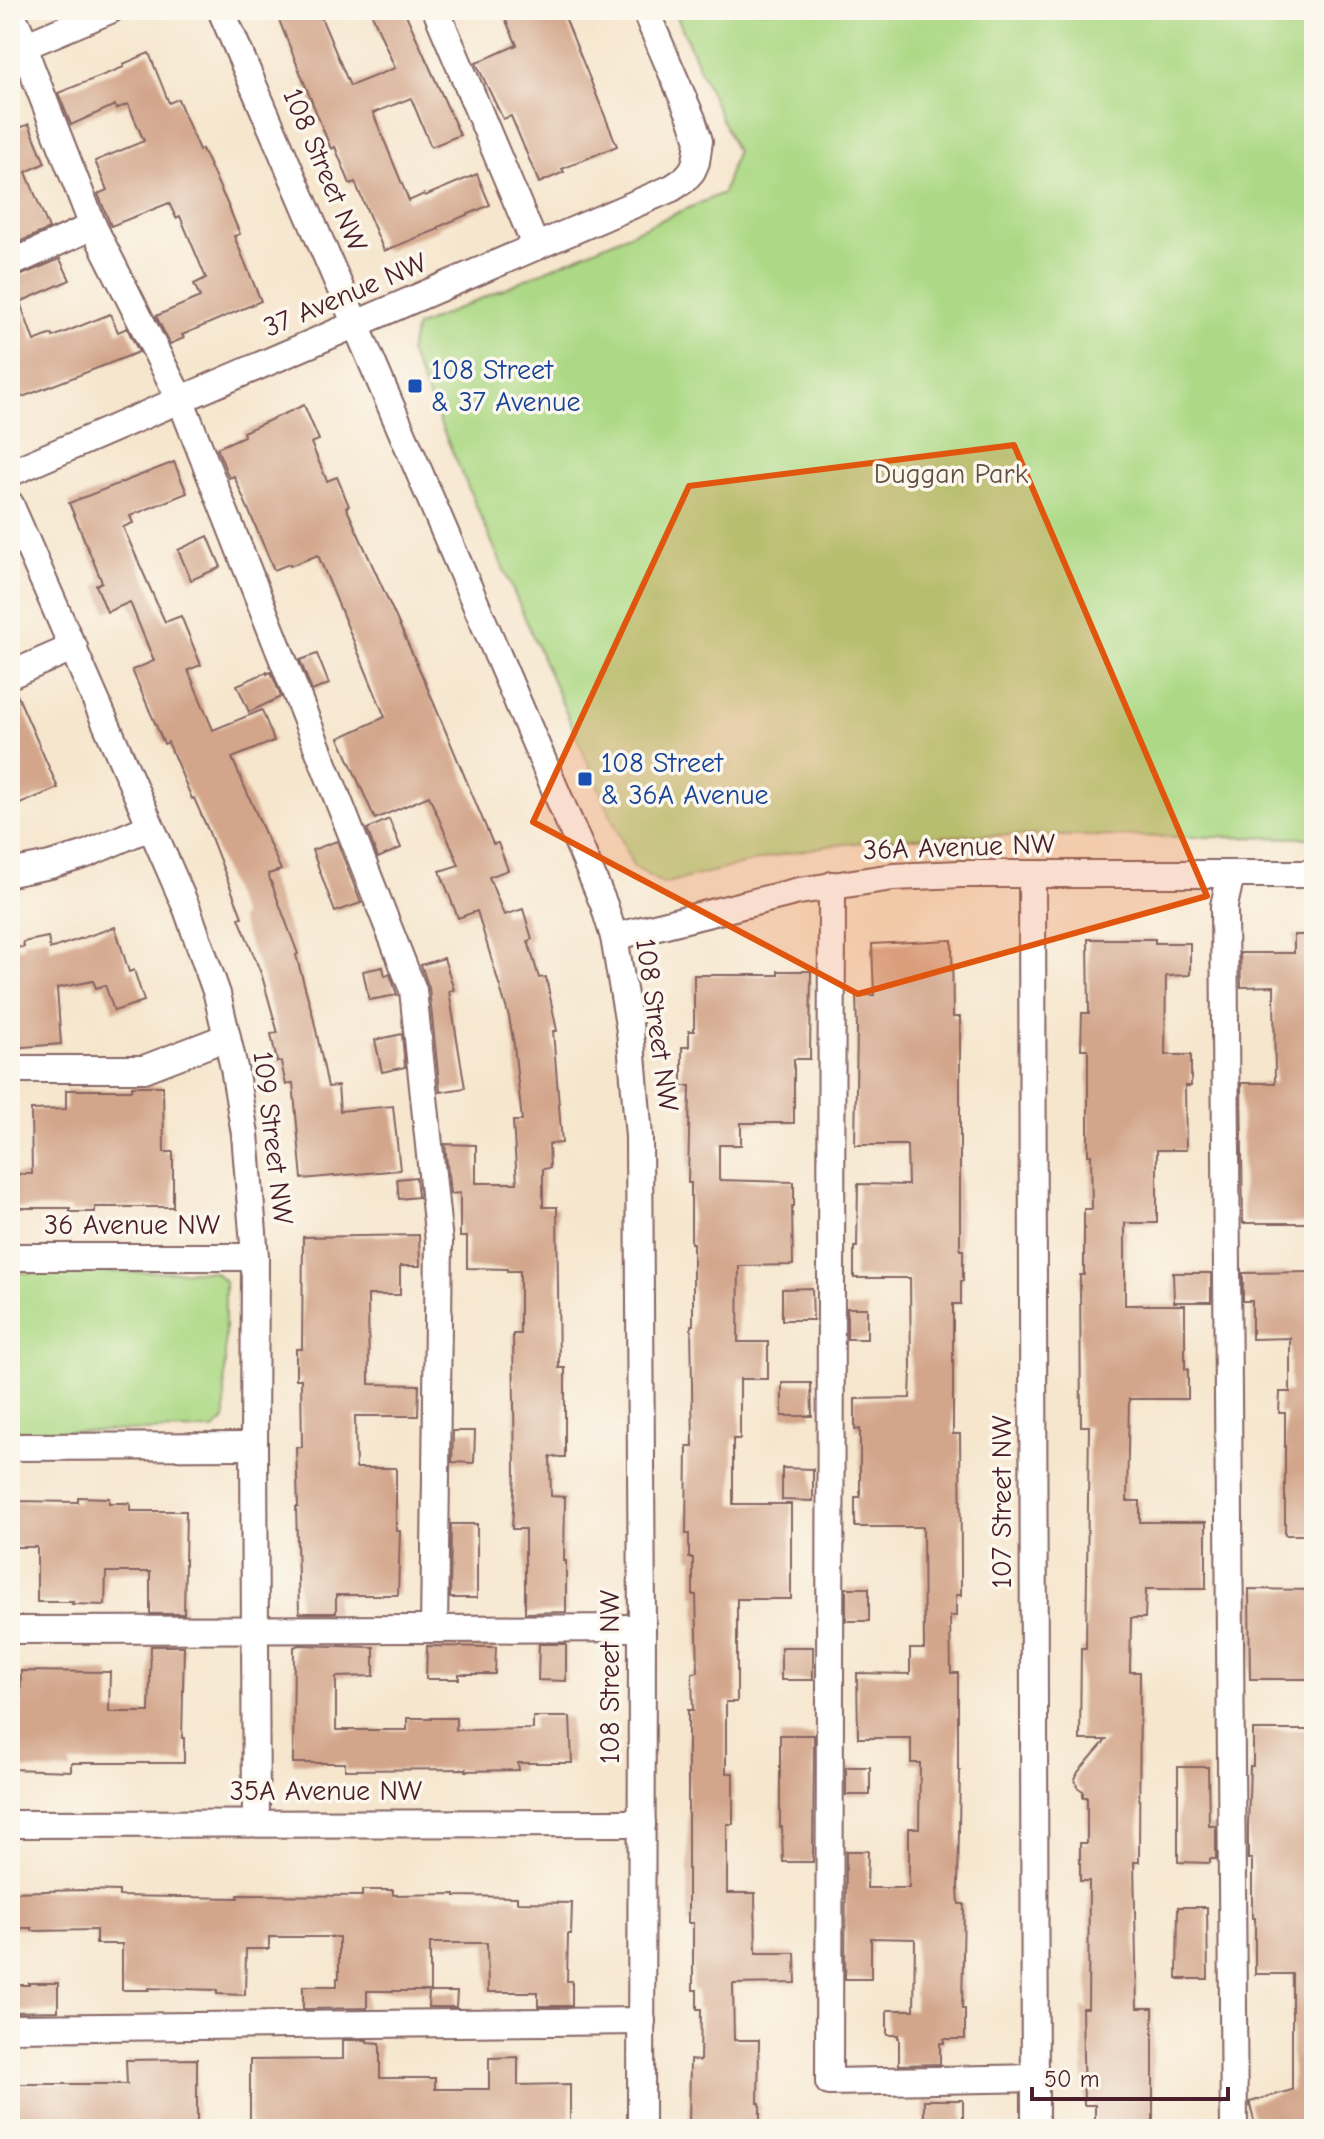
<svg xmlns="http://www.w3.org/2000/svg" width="1324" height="2139" font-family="'Comic Neue',sans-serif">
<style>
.green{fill:#add986;stroke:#7c7c58;stroke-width:2}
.building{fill:#d3a68b}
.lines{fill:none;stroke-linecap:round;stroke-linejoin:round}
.minor-casing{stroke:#866564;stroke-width:30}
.minor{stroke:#fff;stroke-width:26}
.marked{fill:#e0560e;fill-opacity:0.2;stroke:#e0560e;stroke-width:6;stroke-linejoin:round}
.transit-dot{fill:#1a4fb4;stroke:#fbf7ec;stroke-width:3}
.labels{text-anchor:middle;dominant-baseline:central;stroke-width:7;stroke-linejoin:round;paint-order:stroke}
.street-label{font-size:28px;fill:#4a1f2b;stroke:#fbf7ec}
.transit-label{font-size:28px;fill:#164399;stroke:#fbf7ec;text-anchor:start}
.park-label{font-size:28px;fill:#634e42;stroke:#fbf7ec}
</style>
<rect width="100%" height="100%" fill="#fbf7ec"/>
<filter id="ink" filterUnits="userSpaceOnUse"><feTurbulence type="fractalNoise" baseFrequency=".0125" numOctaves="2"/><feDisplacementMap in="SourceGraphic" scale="16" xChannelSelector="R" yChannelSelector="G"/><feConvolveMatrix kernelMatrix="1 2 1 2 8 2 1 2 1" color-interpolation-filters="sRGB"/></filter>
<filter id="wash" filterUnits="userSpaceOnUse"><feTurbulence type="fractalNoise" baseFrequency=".006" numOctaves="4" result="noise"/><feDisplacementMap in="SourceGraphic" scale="32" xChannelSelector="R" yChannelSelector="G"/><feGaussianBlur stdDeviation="1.8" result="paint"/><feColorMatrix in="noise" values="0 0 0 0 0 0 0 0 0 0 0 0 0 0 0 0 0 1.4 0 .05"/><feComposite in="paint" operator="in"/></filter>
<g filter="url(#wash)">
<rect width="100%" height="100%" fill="#f6e6ce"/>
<g class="green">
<path d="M674 10H1314V838L970 835 894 839 826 846 784 854 663 884 633 866 409 352 416 327 723 193 736 152Z"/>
<path d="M213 1271 225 1281V1420L214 1430 10 1432V1273Z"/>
</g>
<g id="blocks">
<g class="building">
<path d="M275 10H318L350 86 395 68 370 10H404L460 135 431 147 411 98 373 113 409 201 424 194 425 196 477 174 490 205 438 227 439 229 384 251 355 182 350 184 335 147 331 149Z"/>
<path d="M501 10H562L617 146 562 169 564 172 539 183 511 116 503 119 476 63 517 45Z"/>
<path d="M149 53 169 103 178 99 199 150 202 149 227 203 240 234 234 236 261 301 182 335 184 338 170 344 156 316 200 297 194 284 206 278 180 216 176 218 169 203 111 226 98 194 107 190 95 161 144 141 128 104 116 109 115 105 71 125 58 93 124 67 123 64Z"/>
<path d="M29 124 45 163 26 172 49 229 10 246V132Z"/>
<path d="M60 259 70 280 20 302 34 341 52 334 53 337 110 314 118 332 127 328 139 352 20 398 10 372V280Z"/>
<path d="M304 405 319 440 311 443 327 481 337 477 349 506 346 507 422 675 493 844 498 843 508 870 489 877 504 915 523 909 532 939 528 941 539 978 546 977 557 1031H553L562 1143 549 1144 550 1168 543 1169V1207H557L559 1368H565V1457H550L551 1496 565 1497 564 1561H566V1612L525 1613V1529H512L515 1473 513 1334H520V1271H507V1269L467 1268V1237H460V1193L450 1194 445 1144 476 1145V1183H517L513 1121H522L514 1045 509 1017 477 911 458 918 440 871 459 865 429 796 375 819 339 738 385 717 318 555 290 566 289 564 274 570 234 476 229 478 217 448 244 436 243 432Z"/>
<path d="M174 462 187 493 130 516 133 523 123 527 165 622 181 616 201 665 188 670 213 730 262 710 274 741 232 758 281 870 268 874 298 954 296 955 313 1016 328 1087 338 1086 340 1111 393 1106 400 1170 302 1179 293 1083 286 1085 281 1062H277L271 1034 278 1033 262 976 239 918 242 917 208 830 194 798 192 799 168 742 164 744 132 670 154 661 130 602 107 612 96 585 102 582 69 503Z"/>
<path d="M208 536 221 567 191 580 178 550Z"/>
<path d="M317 654 329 684 312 691 300 660Z"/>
<path d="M267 672V674L271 672 281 697 249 712 237 685Z"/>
<path d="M15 690 58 788 20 804 10 782V691Z"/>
<path d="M389 819 401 848 378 858 367 829Z"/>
<path d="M337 841 361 903 335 912 312 850Z"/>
<path d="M115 927 129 972 134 970 144 1001 114 1011 105 985 96 988 93 981 57 988 61 1044 10 1048V948L24 947 23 942 48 937 50 949Z"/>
<path d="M1294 935H1314V1223H1243L1241 1083H1275L1274 986 1241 987 1240 953H1294Z"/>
<path d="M1088 939H1155V943H1190V975L1166 976 1165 1055H1191V1086H1185L1186 1150H1157V1223H1125V1305H1185V1369H1188V1399H1129L1127 1501H1140V1522H1206V1589H1146L1145 1618H1131L1130 1672H1140L1139 1862H1134L1137 2008H1153V2124H1095V2105H1084L1082 2008H1088L1089 1881H1080V1843H1087V1797H1083V1791L1077 1787 1075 1779 1078 1772 1106 1740H1080L1081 1648H1086L1089 1426H1081L1080 1275H1084V1209H1092L1091 1155H1088V1049H1081L1082 1013H1089Z"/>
<path d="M952 940 953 1017H960V1250H963V1281H961V1304H953V1434H960L961 1562V1595H956V1616H950L951 1673H958V1770H960L958 1888 959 1904H964L962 2009H965V2039H944V2043H940V2064L899 2065V2038H898V2035H887V2010H914L915 1939 871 1938V1979H845L846 1851H868L867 1888H909V1828H919L920 1763H911V1738H858L857 1673 910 1674V1649H924L923 1527H855V1497H860V1429L855 1430V1399L910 1398 911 1371 910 1278H854V1247H857L858 1184 908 1185 907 1145H855L857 1029 856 995H874L872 944Z"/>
<path d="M444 958 454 990 449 991 465 1088 440 1092 429 988 421 965Z"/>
<path d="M383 967 385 976 390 974 397 995 369 1000 363 971Z"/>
<path d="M778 971H811L810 1059H794V1123H741V1145H719V1180L794 1182V1206H792L793 1265 739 1266 738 1342H768V1379H740V1439H733V1504H791V1599H737V1702H726V1773H733V1824H727V1893H755L756 1953H795L796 1983 733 1984 734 2040H759L758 2103H760V2129H689L690 2060 700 2061 701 2009H697V1990H693V1923H688V1710H693L692 1673 698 1672 696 1595H693V1558H689V1534H686L687 1446H693L691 1325H693V1243H691V1183H688L690 1086H682V1047H689V1031H694V975H778Z"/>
<path d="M402 1034 405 1067 382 1072 375 1040Z"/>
<path d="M132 1086H163L164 1152H173V1207H95V1212H70V1208H11V1174H32L31 1110 66 1109V1090H132Z"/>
<path d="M416 1177 418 1197 399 1199 397 1179Z"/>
<path d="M419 1235 420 1266H400V1295H368L369 1384 419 1385 418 1416H355L356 1468H396V1531H400L398 1595H336V1613H299L296 1507H298L296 1447H302L301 1379H296V1349H302L303 1237Z"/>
<path d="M1314 1272V1535H1285V1413H1279L1280 1392H1290V1338L1252 1339V1301H1243V1273Z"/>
<path d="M1173 1273H1211V1302H1174Z"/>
<path d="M812 1288 813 1320H782V1289Z"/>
<rect x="847" y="1308" width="20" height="31"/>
<path d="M782 1383H811L812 1416H782Z"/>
<path d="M453 1431H475L474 1463 452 1462Z"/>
<path d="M782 1468 813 1469V1501L782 1500Z"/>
<path d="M78 1497 109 1498V1503H130V1511H186L184 1614H150V1572H106L105 1605 72 1604 73 1602H37V1547H13L14 1501 78 1502Z"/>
<path d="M451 1524H477V1598H450Z"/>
<rect x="846" y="1588" width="23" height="33"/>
<path d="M1249 1589 1314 1590V1679H1250Z"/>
<path d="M539 1644H566V1681L538 1680Z"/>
<path d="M299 1645 374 1647V1676L336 1677V1730H407V1718H456V1730L533 1729V1717H570L572 1763H518L519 1770 466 1771V1769L345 1770V1763H293L294 1647Z"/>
<path d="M151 1646H184L182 1738H184V1763H71V1771L10 1769V1723H19L20 1721 21 1671 110 1672 109 1712H149Z"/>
<path d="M427 1646 496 1647 495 1674H459V1679H426Z"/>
<rect x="781" y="1647" width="32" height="33"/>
<path d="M1253 1730H1314V2129H1256L1250 2105V2102L1292 2090V1974H1255V1918H1252V1859H1248V1826L1250 1766H1253Z"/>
<path d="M780 1735H814L813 1862H783L782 1827H780Z"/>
<rect x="846" y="1767" width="24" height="28"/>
<path d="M1178 1767H1208L1209 1826H1216V1859H1210V1863L1178 1862Z"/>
<path d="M83 1890 119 1891V1896L238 1898V1895L362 1896V1890H393V1895L455 1894V1896L517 1897V1902L572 1903 571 1934H568L567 1981H572V2006H538V1992H488L487 1943H430V1991H367V2008L303 2009V1986H337V1978H339V1937H269V1949H246L245 1995 217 1994V1990L149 1988V1990H122V1944H96V1930L32 1931V1928H10V1892Z"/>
<path d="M1178 1907H1207L1208 1979H1177Z"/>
<path d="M29 1983H58V2011L10 2012V1985H29Z"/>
<path d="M429 1992H457L456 2007H428Z"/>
<path d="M343 2040H367V2042L380 2043V2078H435V2089H489V2058L518 2057V2085L570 2084V2129H250V2060L343 2059Z"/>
<path d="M197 2059V2129H10V2084H127L126 2060Z"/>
<rect x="924" y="2100" width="39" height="29"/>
</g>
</g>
</g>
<g filter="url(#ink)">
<use href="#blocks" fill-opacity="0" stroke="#866564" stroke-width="2"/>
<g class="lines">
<defs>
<g id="minor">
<path d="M10 10 26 45 29 62 93 226 181 401 413 990 439 1242 434 1629 642 1628"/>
<path d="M221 10 582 852 604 905 614 937 630 1031 639 1137 642 1628 641 2129"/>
<path d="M436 10 536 247"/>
<path d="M10 52 110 10"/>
<path d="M10 264 93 226"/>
<path d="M10 473 672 188 684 180 692 171 696 162 699 141 692 119 645 10"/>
<path d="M10 504 187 909 217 994 234 1068 245 1134 255 1257 254 1446 256 1823"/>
<path d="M10 675 74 647"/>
<path d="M10 873 50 865 84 855 149 827"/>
<path d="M1032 874 1035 2129"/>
<path d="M1231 874 1224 906 1234 2129"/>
<path d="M832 885 829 2082 1035 2078"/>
<path d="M614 937 799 891 893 877 961 874H1314"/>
<path d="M10 1069H144L227 1037"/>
<path d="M10 1257H255"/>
<path d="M10 1447 254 1446"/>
<path d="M10 1630 434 1629"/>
<path d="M10 1824 642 1823"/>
<path d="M10 2028 642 2021"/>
</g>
</defs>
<use href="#minor" class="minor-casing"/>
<use href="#minor" class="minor"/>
</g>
</g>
<path class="marked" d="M1014 445 1207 896 858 994 533 822 689 486Z"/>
<g class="transit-dot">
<rect x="407" y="378" width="16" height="16" rx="4"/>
<rect x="577" y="771" width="16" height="16" rx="4"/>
</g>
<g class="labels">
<g class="street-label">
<text transform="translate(325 170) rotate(67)">108 Street NW</text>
<text transform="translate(345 295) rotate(-23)">37 Avenue NW</text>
<text transform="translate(959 847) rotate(-2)">36A Avenue NW</text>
<text transform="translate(657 1025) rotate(82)">108 Street NW</text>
<text transform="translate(273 1138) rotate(83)">109 Street NW</text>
<text x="132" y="1225">36 Avenue NW</text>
<text transform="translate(1002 1502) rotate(-90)">107 Street NW</text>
<text transform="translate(610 1677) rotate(-90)">108 Street NW</text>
<text x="326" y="1791">35A Avenue NW</text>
</g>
<g class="transit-label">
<text x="431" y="370">108 Street<tspan x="431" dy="32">&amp; 37 Avenue</tspan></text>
<text x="601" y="763">108 Street<tspan x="601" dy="32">&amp; 36A Avenue</tspan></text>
</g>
<g class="park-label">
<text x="951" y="474">Duggan Park</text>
</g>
</g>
<rect width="1324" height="2139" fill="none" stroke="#fbf7ec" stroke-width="40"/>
<path d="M1032 2087v12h196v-12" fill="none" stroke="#4a1f2b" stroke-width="4"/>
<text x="1044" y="2087" font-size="24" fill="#4a1f2b" stroke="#fbf7ec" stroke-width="6" paint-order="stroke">50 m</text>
</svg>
